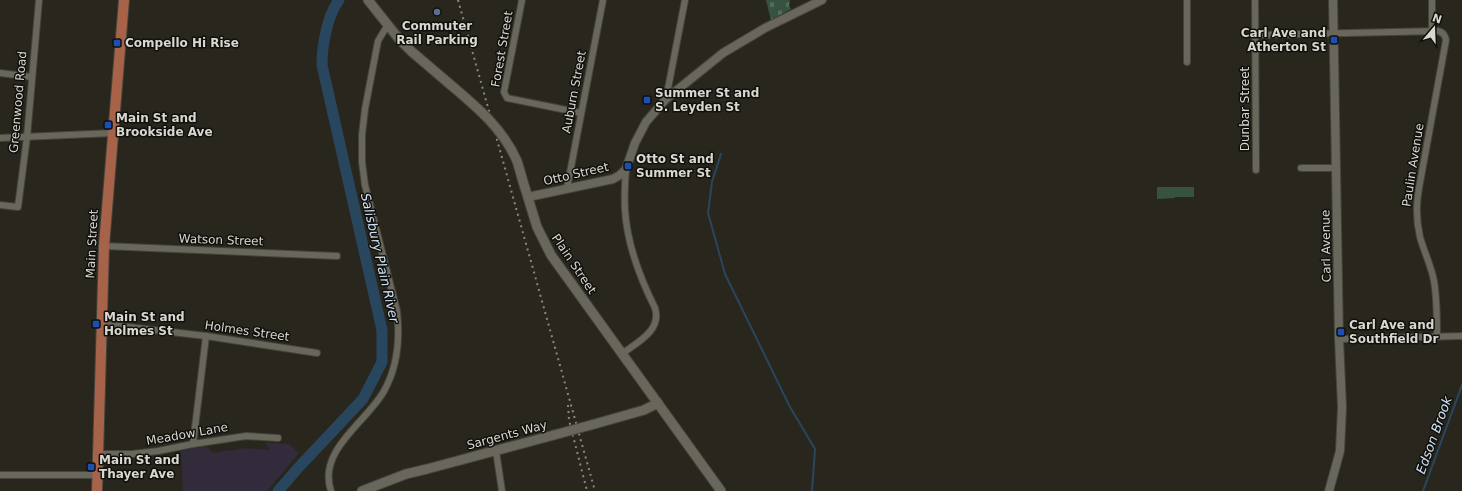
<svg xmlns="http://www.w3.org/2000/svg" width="1462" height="491" font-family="'DejaVu Sans',sans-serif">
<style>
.commercial{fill:#322b3b}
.cemetery{fill:url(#cemetery-stones)}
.park{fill:#365342}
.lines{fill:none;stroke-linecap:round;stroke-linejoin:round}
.stream{stroke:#29465f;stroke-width:2}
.river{stroke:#29465f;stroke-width:11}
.minor-casing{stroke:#45443b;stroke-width:8}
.tertiary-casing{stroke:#45443b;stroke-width:10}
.secondary-casing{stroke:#45443b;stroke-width:11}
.primary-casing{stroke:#45443b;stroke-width:12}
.minor{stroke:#69675b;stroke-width:6}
.tertiary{stroke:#69675b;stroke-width:8}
.secondary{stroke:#69675b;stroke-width:9}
.primary{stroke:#a66349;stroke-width:10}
.rail{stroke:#89877f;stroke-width:2;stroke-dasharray:2 4;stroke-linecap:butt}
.secondary-bridge-casing{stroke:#45443b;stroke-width:11;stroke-linecap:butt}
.secondary-bridge{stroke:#69675b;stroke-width:9}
.service-dot{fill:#5c6f8a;stroke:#11100c;stroke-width:1.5}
.transit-dot{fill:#1a4fb4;stroke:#11100c;stroke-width:1.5}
.labels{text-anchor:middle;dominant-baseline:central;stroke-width:3;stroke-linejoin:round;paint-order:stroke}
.poi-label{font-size:12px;font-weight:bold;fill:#d8d7d0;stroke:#11100c;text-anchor:start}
.street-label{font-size:12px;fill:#d8d7d0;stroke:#11100c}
.water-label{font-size:13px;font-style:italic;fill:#cee2f6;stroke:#11100c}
</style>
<defs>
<pattern id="cemetery-stones" width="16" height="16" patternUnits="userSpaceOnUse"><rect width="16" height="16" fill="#365342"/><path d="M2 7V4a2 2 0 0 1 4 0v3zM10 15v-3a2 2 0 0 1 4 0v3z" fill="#526b5c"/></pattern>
</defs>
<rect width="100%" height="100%" fill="#29271d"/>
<path class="commercial" d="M265 443 289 444 299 453 267 491H183L181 451 206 446 213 453 246 448 270 450Z"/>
<path class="cemetery" d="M766 0H790L789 6 791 9 771 20Z"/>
<path class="park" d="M1157 187H1194V197H1175V198L1157 199Z"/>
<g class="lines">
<g class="stream">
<path d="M721 154 712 182 708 213 725 274 790 407 815 449 812 491"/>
<path d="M1423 491 1462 385"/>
</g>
<path class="river" d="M278 491 299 467 363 399 382 362V330L322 65C322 46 327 16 339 0"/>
<defs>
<g id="minor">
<path d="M522 0 504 92 507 98 581 113"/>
<path d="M1187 0V62"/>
<path d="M1255 0 1256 170"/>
<path d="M1432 0V31"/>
<path d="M1255 35 1438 31C1443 32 1445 35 1446 40L1419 188C1416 204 1416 220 1420 237 1424 252 1431 265 1434 281 1437 299 1437 318 1437 336"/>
<path d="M0 73 32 77"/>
<path d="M666 99 685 0"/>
<path d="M0 138 113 133"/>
<path d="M1301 168H1336"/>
<path d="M567 188 603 0"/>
<path d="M0 205 18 207 27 137 39 0"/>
<path d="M104 246 337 256"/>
<path d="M102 324 206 336 317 353"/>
<path d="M1339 339 1462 336"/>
<path d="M623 353C638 342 662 330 655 308 640 278 627 243 625 210 624 196 625 183 626 169"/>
<path d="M193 444 206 336"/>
<path d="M496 451 502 491"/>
<path d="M98 454H132L158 451 193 444 246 436 278 438"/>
<path d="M0 475H98"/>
<path d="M331 491C317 450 367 422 384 391 398 366 400 338 397 311L365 185 362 162V135L365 109 378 41 387 26"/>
</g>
<g id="tertiary">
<path d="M528 197 613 179 620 175 626 169 635 143 646 122 666 99 723 53 765 28 822 0"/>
<path d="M1329 491 1340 451 1342 407 1339 339 1333 0"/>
</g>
<g id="secondary">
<path d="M368 0 399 39 411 51 452 86"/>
<path d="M525 188 537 227 551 255 721 491"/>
<path d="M591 425 644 410 658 403"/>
<path d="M362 491 406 474 427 469 554 435"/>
</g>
<path id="primary" d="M97 491 104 246 124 0"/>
</defs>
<use href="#minor" class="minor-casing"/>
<use href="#tertiary" class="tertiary-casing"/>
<use href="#secondary" class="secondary-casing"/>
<use href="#primary" class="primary-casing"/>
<use href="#minor" class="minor"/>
<use href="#tertiary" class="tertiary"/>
<use href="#secondary" class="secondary"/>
<use href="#primary" class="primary"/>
<g class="rail">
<path d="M458 0 595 491"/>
<path d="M568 405 569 420 587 491"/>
</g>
<defs>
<g id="secondary-bridge">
<path d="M452 86C478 108 503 129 517 161 520 170 522 179 525 188"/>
<path d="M554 435 591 425"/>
</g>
</defs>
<use href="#secondary-bridge" class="secondary-bridge-casing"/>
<use href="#secondary-bridge" class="secondary-bridge"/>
</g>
<circle class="service-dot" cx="437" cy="12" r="4"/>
<g class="transit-dot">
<rect x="1330" y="36" width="8" height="8" rx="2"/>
<rect x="113" y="39" width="8" height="8" rx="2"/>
<rect x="643" y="96" width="8" height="8" rx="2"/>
<rect x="104" y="121" width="8" height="8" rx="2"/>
<rect x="624" y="162" width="8" height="8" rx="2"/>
<rect x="92" y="320" width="8" height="8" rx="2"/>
<rect x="1337" y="328" width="8" height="8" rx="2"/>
<rect x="87" y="463" width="8" height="8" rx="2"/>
</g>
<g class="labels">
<g class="poi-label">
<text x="437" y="26" text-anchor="middle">Commuter<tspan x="437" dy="14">Rail Parking</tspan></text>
<text x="1326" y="33" text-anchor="end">Carl Ave and<tspan x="1326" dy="14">Atherton St</tspan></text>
<text x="125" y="43">Compello Hi Rise</text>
<text x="655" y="93">Summer St and<tspan x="655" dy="14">S. Leyden St</tspan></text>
<text x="116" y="118">Main St and<tspan x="116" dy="14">Brookside Ave</tspan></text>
<text x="636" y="159">Otto St and<tspan x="636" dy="14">Summer St</tspan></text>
<text x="104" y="317">Main St and<tspan x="104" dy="14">Holmes St</tspan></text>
<text x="1349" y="325">Carl Ave and<tspan x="1349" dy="14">Southfield Dr</tspan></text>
<text x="99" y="460">Main St and<tspan x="99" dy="14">Thayer Ave</tspan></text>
</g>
<g class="street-label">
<text transform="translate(502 49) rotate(-80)">Forest Street</text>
<text transform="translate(574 92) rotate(-79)">Auburn Street</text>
<text transform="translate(18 102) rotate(-85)">Greenwood Road</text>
<text transform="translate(1245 109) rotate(-90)">Dunbar Street</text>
<text transform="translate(1413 165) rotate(-81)">Paulin Avenue</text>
<text transform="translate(576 174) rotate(-13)">Otto Street</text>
<text transform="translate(221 240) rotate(2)">Watson Street</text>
<text transform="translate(92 244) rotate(-87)">Main Street</text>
<text transform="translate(1326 246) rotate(-91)">Carl Avenue</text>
<text transform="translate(574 264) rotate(56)">Plain Street</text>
<text transform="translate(247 331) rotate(8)">Holmes Street</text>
<text transform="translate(187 434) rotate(-10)">Meadow Lane</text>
<text transform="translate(507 435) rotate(-15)">Sargents Way</text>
</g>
<g class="water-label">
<text transform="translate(380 258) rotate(77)">Salisbury Plain River</text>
<text transform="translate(1434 435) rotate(-70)">Edson Brook</text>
</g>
</g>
<g transform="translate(1434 28) rotate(19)" stroke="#11100c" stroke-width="3" paint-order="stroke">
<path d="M0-3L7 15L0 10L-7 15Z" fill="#d8d7d0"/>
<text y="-6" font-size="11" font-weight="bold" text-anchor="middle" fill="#d8d7d0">N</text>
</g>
</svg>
